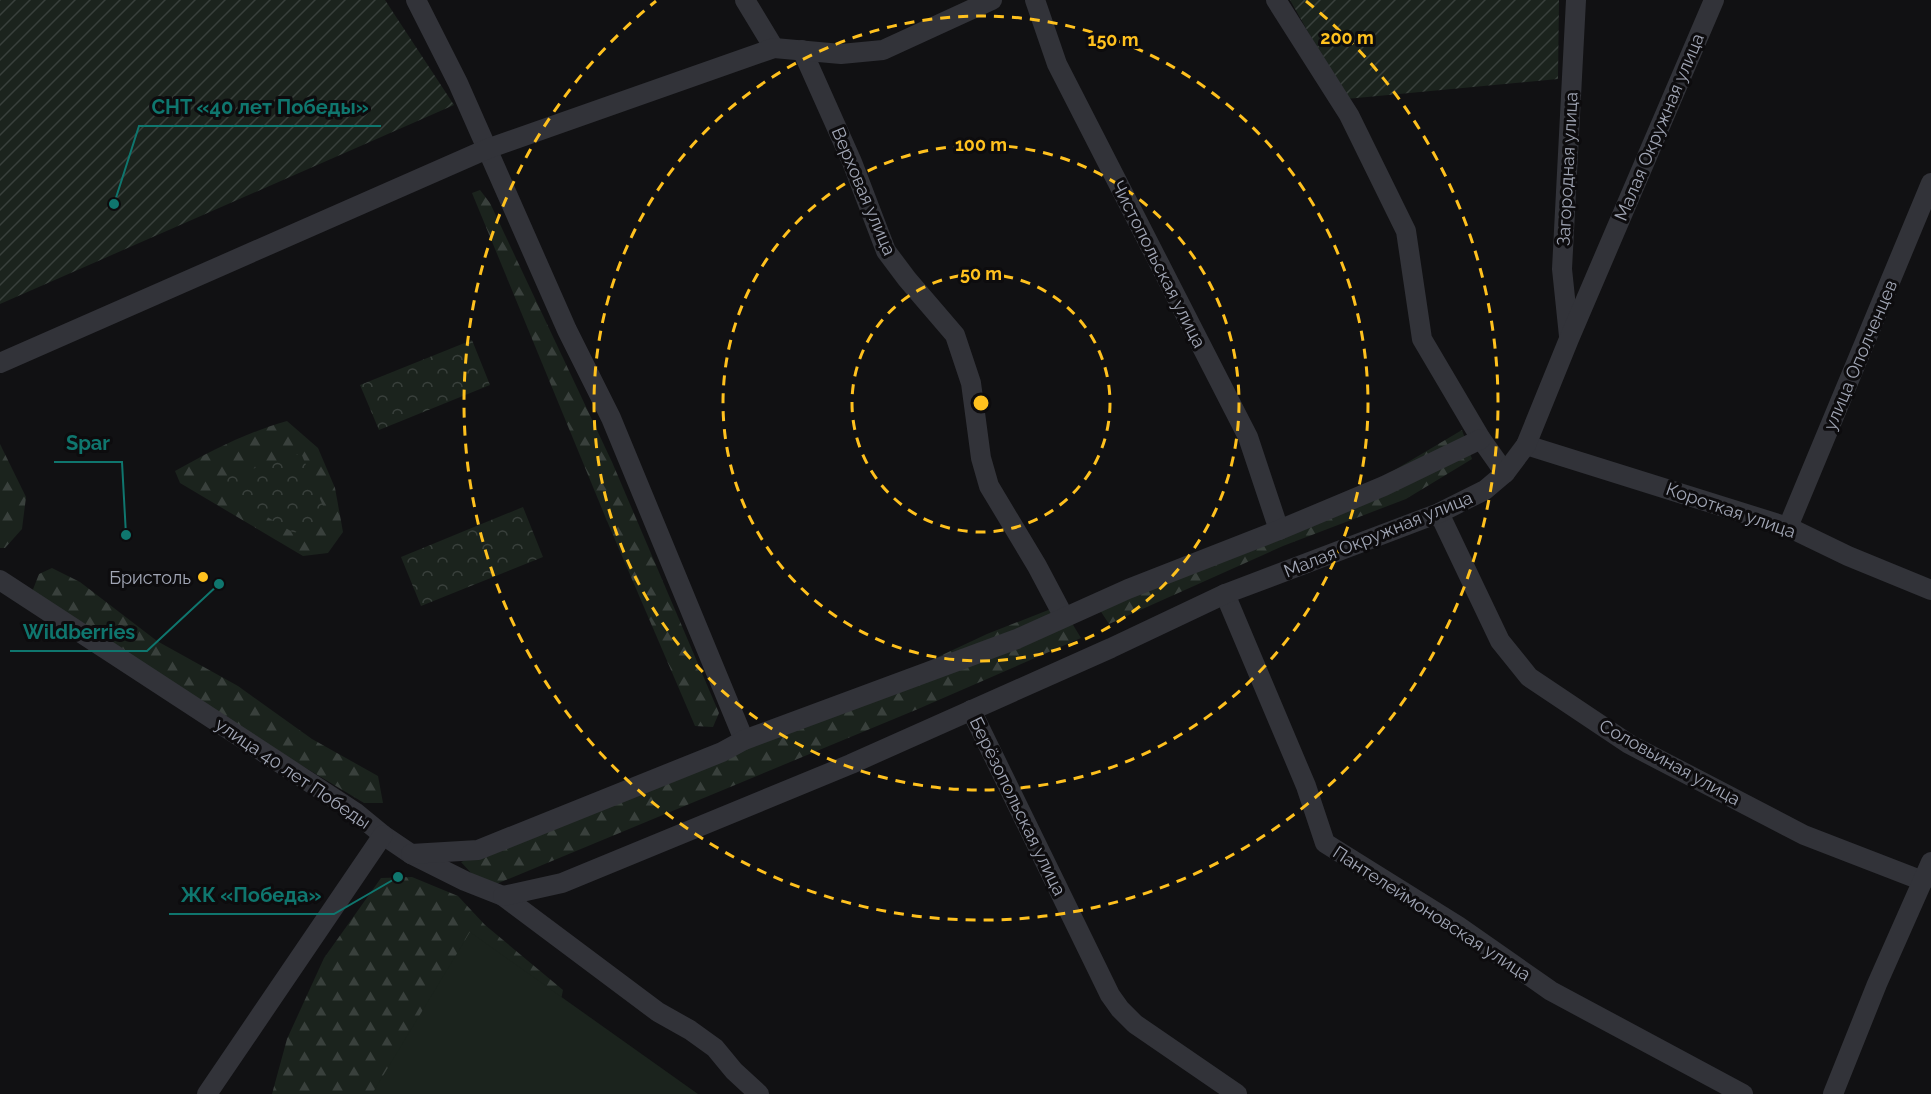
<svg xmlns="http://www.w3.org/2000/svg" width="1931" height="1094" font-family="Raleway,sans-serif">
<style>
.forest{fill:url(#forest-firs)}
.park{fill:url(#park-crowns)}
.garden{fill:url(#garden-furrows)}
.pitch{fill:#1b231d}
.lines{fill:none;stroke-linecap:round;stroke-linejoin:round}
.street{stroke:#323339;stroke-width:20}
.ring{fill:none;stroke:#ffc11e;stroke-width:3;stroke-dasharray:10 8}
.poi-dot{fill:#ffc11e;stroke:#0d0c0e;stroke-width:2}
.labels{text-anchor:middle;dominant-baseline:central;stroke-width:6;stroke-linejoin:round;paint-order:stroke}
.street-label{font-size:18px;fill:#a1a6b5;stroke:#0d0c0e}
.poi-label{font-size:18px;fill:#a1a6b5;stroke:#0d0c0e;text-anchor:end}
.centre{fill:#ffc11e;stroke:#0d0c0e;stroke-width:3}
.ring-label{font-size:18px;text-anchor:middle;font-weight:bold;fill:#ffc11e;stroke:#0d0c0e;stroke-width:6;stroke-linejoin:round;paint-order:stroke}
.leader{fill:none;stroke:#0f766e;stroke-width:2}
.callout-dot{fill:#0f766e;stroke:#0d0c0e;stroke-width:2}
.callout-label{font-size:20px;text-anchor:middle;font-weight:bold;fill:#0f766e;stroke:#0d0c0e;stroke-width:6;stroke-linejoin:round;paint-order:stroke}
</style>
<defs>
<pattern id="forest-firs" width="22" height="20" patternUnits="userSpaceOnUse" patternTransform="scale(1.5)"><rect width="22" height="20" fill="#1b231d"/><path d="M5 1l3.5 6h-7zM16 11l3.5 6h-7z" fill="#39403c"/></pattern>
<pattern id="park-crowns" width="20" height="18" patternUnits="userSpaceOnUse" patternTransform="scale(1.5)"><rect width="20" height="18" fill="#1b231d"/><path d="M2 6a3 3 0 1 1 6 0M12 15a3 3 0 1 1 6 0" fill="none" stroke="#39403c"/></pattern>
<pattern id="garden-furrows" width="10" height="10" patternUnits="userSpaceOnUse" patternTransform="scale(1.5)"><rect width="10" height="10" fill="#1b231d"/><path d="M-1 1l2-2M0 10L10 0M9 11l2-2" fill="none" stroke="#39403c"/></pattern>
</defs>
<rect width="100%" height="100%" fill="#111113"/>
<g class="forest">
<path d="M480 190 490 203 612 462 719 713 713 727 695 726 607 521 472 193Z"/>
<path d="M287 421 318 448 335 488 343 532 328 553 303 556 180 483 175 471C213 450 245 433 287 421Z"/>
<path d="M1462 430 1472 459 1406 499 1283 546 1109 624 1092 598 1371 484Z"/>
<path d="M0 444 26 497 22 529 5 548H0Z"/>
<path d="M52 568 80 582 157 641 238 686 312 739 378 776 383 803H364L296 762 32 592 39 574Z"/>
<path d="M1061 605 1081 638 918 709 494 885 472 874 461 862 741 749 987 634Z"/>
<path d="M412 877 458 896 485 925 563 990 551 1048 493 1094H272L287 1039 324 958 381 878Z"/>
</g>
<g class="park">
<path d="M472 340 490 385 379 430 360 385Z"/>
<path d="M301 453 328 518 294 533 222 490 215 481Z"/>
<path d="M523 507 543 557 421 606 401 557Z"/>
</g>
<g class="garden">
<path d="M0 0H385L454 105 0 304Z"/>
<path d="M1290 0H1559L1558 79 1346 99Z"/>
</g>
<path class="pitch" d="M470 932 698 1094H372Z"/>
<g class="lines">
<g class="street">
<path d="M416 0 458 83 567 330 611 418 744 740"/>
<path d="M745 0 774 48"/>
<path d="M1035 0 1057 64 1248 437 1279 530"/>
<path d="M1276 0 1349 115 1406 231 1422 339 1481 439 1505 473"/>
<path d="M802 50 852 162 886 251 907 279 955 335 971 383 981 458 989 486 1037 566 1064 617"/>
<path d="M1569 336 1562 269 1576 0"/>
<path d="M0 363 487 149 774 48 841 54 883 50 992 0"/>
<path d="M1526 445 1788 527 1848 556 1931 590"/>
<path d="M1439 513 1500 641 1529 677 1629 744 1804 835 1923 881"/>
<path d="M1788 527 1931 183"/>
<path d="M0 580 355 812 383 835 411 854 465 881 503 896 658 1012 690 1030 715 1048 734 1071 759 1094"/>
<path d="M1225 594 1306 786 1325 843 1458 926 1551 991 1743 1094"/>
<path d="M971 710 1110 995 1120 1009 1135 1024 1237 1094"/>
<path d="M411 854 478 850 722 752 744 740 1017 639 1128 589 1279 530 1384 486 1481 439"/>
<path d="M503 896 562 883 851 764 1111 648 1225 594 1439 513 1485 490 1505 473 1526 445 1569 339 1714 0"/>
<path d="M207 1094 383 835"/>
<path d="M1833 1094 1877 984 1931 862"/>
</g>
</g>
<g class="ring">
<circle cx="981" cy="403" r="129"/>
<circle cx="981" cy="403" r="258"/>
<circle cx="981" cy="403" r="387"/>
<path d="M1306 1A517 517 0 1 1 656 1"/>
</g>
<circle class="poi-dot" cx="203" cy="577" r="6"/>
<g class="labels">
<g class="street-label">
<text transform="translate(1659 127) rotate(-67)">Малая Окружная улица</text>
<text transform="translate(1567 169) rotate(-87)">Загородная улица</text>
<text transform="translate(864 191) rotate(67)">Верховая улица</text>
<text transform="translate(1159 264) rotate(63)">Чистопольская улица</text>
<text transform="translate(1860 355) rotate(-67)">улица Ополченцев</text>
<text transform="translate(1731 510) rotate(19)">Короткая улица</text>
<text transform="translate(1378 534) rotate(-22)">Малая Окружная улица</text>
<text transform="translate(1670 762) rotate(29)">Соловьиная улица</text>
<text transform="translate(293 773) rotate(34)">улица 40 лет Победы</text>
<text transform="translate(1018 806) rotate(64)">Берёзопольская улица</text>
<text transform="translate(1432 913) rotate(33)">Пантелеймоновская улица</text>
</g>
<g class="poi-label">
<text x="191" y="577">Бристоль</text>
</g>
</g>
<circle cx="981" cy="403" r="9" class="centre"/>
<g class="ring-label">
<text x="1347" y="44">200 m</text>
<text x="1113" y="46">150 m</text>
<text x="981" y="151">100 m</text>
<text x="981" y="280">50 m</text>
</g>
<path class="leader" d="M114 204L139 126H381M126 535L122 462H54M219 584L147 651H10M398 877L334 914H169"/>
<g class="callout-dot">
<circle cx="114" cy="204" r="6"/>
<circle cx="126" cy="535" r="6"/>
<circle cx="219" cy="584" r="6"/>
<circle cx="398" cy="877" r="6"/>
</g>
<g class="callout-label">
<text x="260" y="114">СНТ «40 лет Победы»</text>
<text x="88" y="450">Spar</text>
<text x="79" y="639">Wildberries</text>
<text x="251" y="902">ЖК «Победа»</text>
</g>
</svg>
